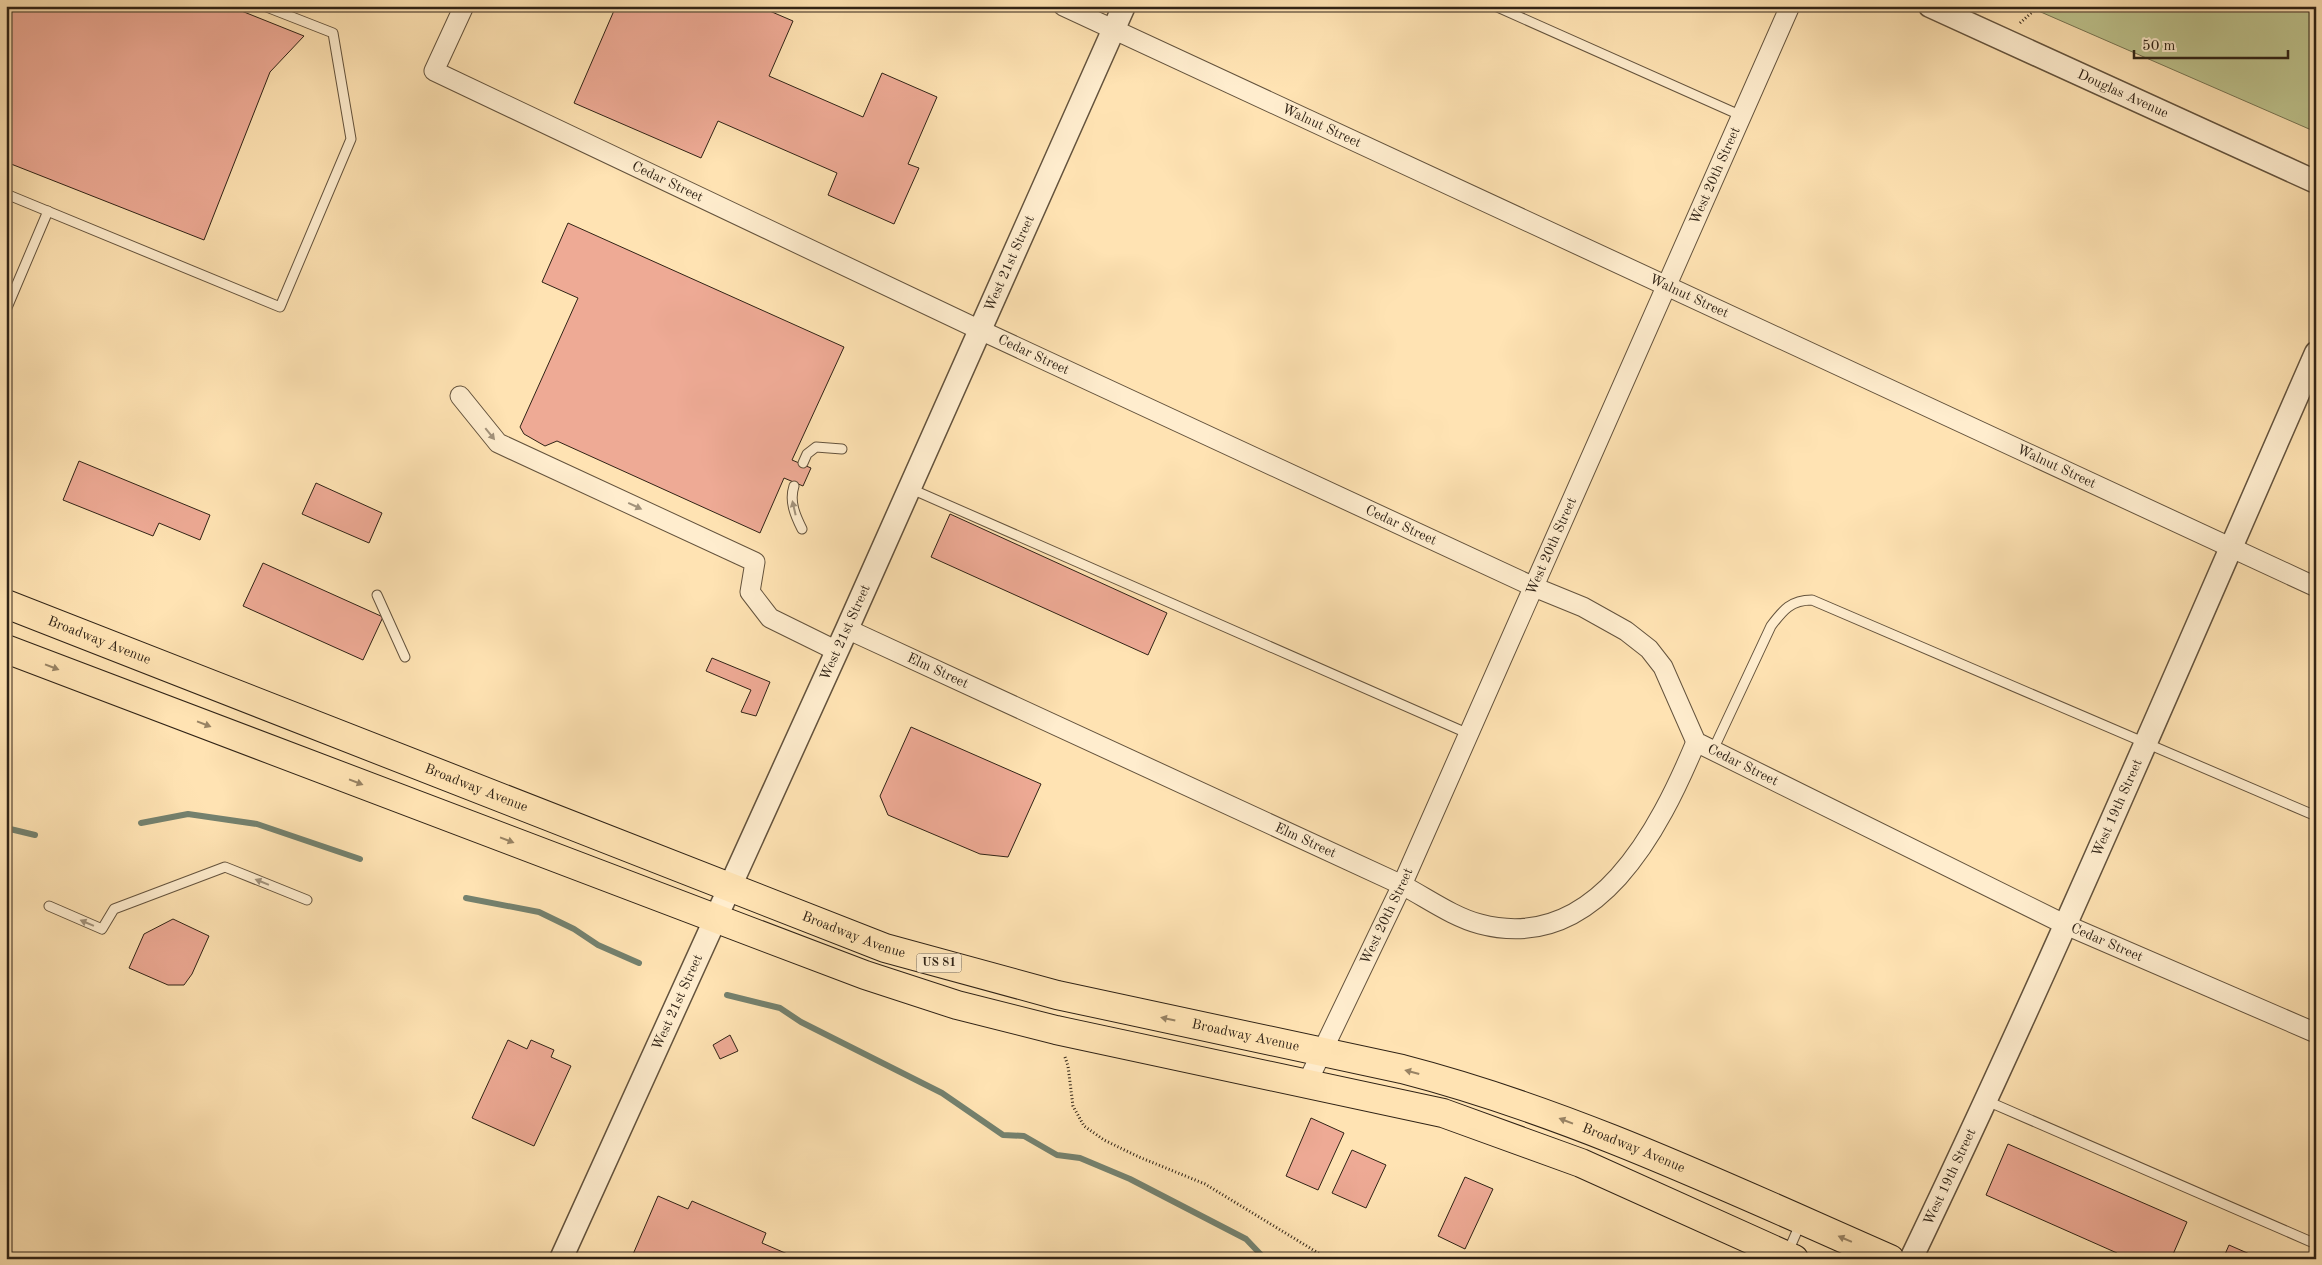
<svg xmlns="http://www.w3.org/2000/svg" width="2322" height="1265" font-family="'Old Standard TT',serif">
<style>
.green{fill:#bec48e;stroke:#777452}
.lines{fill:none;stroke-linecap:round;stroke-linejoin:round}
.stream{stroke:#74816e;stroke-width:6}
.building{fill:#eeaa95;stroke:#302316}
.service-casing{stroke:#64533d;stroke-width:11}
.minor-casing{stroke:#64533d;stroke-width:21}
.tertiary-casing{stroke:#64533d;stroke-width:25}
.trunk-casing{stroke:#302316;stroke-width:30}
.path{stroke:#302316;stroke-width:3;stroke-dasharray:1 2.5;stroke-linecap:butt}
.service{stroke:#ffedce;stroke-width:9}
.minor{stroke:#ffedce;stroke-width:19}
.tertiary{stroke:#ffedce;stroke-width:22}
.trunk{stroke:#ffe3b3;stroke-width:28}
.oneway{fill:#a2927b}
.oneway2{fill:#988364}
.labels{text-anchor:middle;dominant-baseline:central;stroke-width:5;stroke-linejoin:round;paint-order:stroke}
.shield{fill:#ffedce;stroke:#6e604d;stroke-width:1}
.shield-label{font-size:12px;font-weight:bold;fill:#302316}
.street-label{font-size:14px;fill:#302316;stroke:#ffedce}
</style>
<rect width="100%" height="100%" fill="#ffe3b3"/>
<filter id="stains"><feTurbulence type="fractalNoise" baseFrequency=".004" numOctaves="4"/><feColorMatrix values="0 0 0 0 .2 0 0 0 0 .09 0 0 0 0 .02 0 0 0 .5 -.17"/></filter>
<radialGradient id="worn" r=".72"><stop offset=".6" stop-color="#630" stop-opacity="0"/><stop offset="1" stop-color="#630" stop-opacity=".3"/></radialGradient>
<path class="green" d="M2027 6H2316V132Z"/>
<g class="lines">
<g class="stream">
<path d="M141 823 188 814 257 824 360 859"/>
<path d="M6 828 35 835"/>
<path d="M466 898 539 912 574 929 598 945 639 963"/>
<path d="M727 995 780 1008 801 1022 942 1093 1003 1135 1024 1136 1057 1155 1080 1158 1130 1179 1246 1239 1265 1259"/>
</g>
</g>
<g class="building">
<path d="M6 6H229L304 36 270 72 204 240 6 162Z"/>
<path d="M616 6H758L793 21 769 76 863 117 882 73 937 97 908 164 919 168 894 224 828 195 837 173 718 121 701 158 574 103Z"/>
<path d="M568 223 844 347 792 460 811 468 803 486 784 478 760 533 557 441 545 446 524 434 520 427 578 298 542 282Z"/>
<path d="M79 461 210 515 200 540 159 523 153 536 63 500Z"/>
<path d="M316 483 382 513 369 543 302 514Z"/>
<path d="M950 514 1167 613 1148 655 931 557Z"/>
<path d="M263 563 383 617 363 660 243 606Z"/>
<path d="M712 658 770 682 756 716 741 712 751 690 706 671Z"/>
<path d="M911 727 1041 784 1008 857 980 854 888 815 880 796Z"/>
<path d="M173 919 209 936 192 974 184 985H168L129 968 144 934Z"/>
<path d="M730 1035 738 1051 720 1059 713 1045Z"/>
<path d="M508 1040 527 1049 531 1040 554 1050 551 1057 571 1066 534 1146 472 1118Z"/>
<path d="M1311 1118 1344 1133 1318 1190 1286 1176Z"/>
<path d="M2008 1144 2187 1222 2171 1259H2115L2117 1253 1986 1195Z"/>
<path d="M1352 1150 1386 1165 1366 1208 1332 1193Z"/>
<path d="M1465 1177 1493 1189 1465 1249 1438 1236Z"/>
<path d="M658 1196 688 1209 692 1201 766 1233 762 1243 799 1259H631Z"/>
<path d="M2229 1245 2261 1259H2223Z"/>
</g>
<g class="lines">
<defs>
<g id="service">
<path d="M1495 6 1742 116"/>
<path d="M6 194 280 307 351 139 333 33 264 6"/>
<path d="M6 310 48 211"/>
<path d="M803 463 807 454 816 447 842 449"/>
<path d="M794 486C789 501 795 515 802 529"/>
<path d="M909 488 1469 734"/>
<path d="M377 595 405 657"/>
<path d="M1713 750 1771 626C1783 610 1791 600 1812 600L2316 816"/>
<path d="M49 906 102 929 114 909 225 867 307 900"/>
<path d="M1987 1101 2316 1244"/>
<path d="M1787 1254 1801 1222"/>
</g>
<g id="minor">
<path id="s1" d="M464 6 434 71 980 330 1534 587 1583 607 1626 631 1649 649 1663 667 1696 742 2066 925 2316 1033"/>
<path id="s2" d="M1063 6 2316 587"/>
<path d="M460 396 498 443 755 562 750 592 770 618 837 651"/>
<path id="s3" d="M847 629 1402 885C1427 898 1453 917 1480 924 1597 955 1660 828 1696 742"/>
<path id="s4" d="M1307 1083 1402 885 1790 6"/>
</g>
<g id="tertiary">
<path id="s5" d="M1930 6 2316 182"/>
<path id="s6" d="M561 1259 847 629 1124 6"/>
<path id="s7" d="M1911 1259C2054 961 2183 656 2316 353"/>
</g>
<g id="trunk">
<path id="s8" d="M6 604 885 948 1057 995 1402 1069C1572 1113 1730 1189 1890 1259"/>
<path d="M6 649 865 975 957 1005 1056 1030 1443 1113 1581 1163 1794 1259"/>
</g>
</defs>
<use href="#service" class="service-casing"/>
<use href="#minor" class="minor-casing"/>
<use href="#tertiary" class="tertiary-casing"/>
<use href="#trunk" class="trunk-casing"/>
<g class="path">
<path d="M2020 23 2039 6"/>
<path d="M1065 1057 1068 1066 1073 1106 1084 1126 1104 1140 1139 1157 1205 1184 1328 1259"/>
</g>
<use href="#service" class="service"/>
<use href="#minor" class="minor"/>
<use href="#tertiary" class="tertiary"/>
<use href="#trunk" class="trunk"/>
</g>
<defs><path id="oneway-solid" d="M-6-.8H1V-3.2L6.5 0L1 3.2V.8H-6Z" transform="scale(1.25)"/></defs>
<g class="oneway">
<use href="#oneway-solid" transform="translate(490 434) rotate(51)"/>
<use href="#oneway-solid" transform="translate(635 506) rotate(25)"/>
<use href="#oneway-solid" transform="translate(794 508) rotate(-103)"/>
<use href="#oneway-solid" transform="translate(262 882) rotate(-158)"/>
<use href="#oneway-solid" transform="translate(87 923) rotate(-157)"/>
</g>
<g class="oneway2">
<use href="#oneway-solid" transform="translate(52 667) rotate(21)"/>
<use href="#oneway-solid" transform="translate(204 724) rotate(21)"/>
<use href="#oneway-solid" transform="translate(356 782) rotate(21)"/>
<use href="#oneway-solid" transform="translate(507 840) rotate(21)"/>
<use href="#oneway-solid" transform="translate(1168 1019) rotate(-168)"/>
<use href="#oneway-solid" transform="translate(1412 1072) rotate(-165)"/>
<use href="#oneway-solid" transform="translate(1566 1121) rotate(-159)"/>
<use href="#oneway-solid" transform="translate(1845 1239) rotate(-157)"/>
</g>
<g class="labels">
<rect class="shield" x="916.5" y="953.5" width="45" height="19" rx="4"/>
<g class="shield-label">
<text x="939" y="963">US 81</text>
</g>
<g class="street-label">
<text stroke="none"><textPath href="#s5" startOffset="212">Douglas Avenue</textPath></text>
<text stroke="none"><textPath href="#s2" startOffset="285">Walnut Street</textPath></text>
<text stroke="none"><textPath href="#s4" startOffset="995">West 20th Street</textPath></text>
<text stroke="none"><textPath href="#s1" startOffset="330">Cedar Street</textPath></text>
<text stroke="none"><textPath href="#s6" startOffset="1092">West 21st Street</textPath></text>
<text stroke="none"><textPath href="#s2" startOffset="690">Walnut Street</textPath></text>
<text stroke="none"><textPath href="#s1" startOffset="735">Cedar Street</textPath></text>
<text stroke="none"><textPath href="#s2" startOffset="1095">Walnut Street</textPath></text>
<text stroke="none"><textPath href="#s1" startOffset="1140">Cedar Street</textPath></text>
<text stroke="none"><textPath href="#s4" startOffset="590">West 20th Street</textPath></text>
<text stroke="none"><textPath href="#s6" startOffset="688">West 21st Street</textPath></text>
<text stroke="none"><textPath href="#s8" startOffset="100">Broadway Avenue</textPath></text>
<text stroke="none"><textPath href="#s3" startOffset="100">Elm Street</textPath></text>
<text stroke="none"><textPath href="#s1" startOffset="1575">Cedar Street</textPath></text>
<text stroke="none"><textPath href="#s8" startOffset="505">Broadway Avenue</textPath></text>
<text stroke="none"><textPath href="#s7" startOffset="496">West 19th Street</textPath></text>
<text stroke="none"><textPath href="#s3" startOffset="505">Elm Street</textPath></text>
<text stroke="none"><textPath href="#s4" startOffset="185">West 20th Street</textPath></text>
<text stroke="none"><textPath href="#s8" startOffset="910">Broadway Avenue</textPath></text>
<text stroke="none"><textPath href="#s1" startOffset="1980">Cedar Street</textPath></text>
<text stroke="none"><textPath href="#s6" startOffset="282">West 21st Street</textPath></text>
<text stroke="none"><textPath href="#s8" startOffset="1315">Broadway Avenue</textPath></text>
<text stroke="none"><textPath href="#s8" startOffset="1720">Broadway Avenue</textPath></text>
<text stroke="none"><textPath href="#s7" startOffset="91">West 19th Street</textPath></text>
</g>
</g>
<rect width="2322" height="1265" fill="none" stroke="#ffe3b3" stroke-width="25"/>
<rect x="8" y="8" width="2307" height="1250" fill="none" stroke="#302316" stroke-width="2.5"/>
<rect x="12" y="12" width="2297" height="1240" fill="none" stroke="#302316"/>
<path d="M2134 50v8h154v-8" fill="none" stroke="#302316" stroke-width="2.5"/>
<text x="2142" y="50" font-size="15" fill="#302316" stroke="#ffedce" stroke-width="4" paint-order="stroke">50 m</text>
<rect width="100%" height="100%" filter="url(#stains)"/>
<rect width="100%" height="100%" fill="url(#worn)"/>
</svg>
